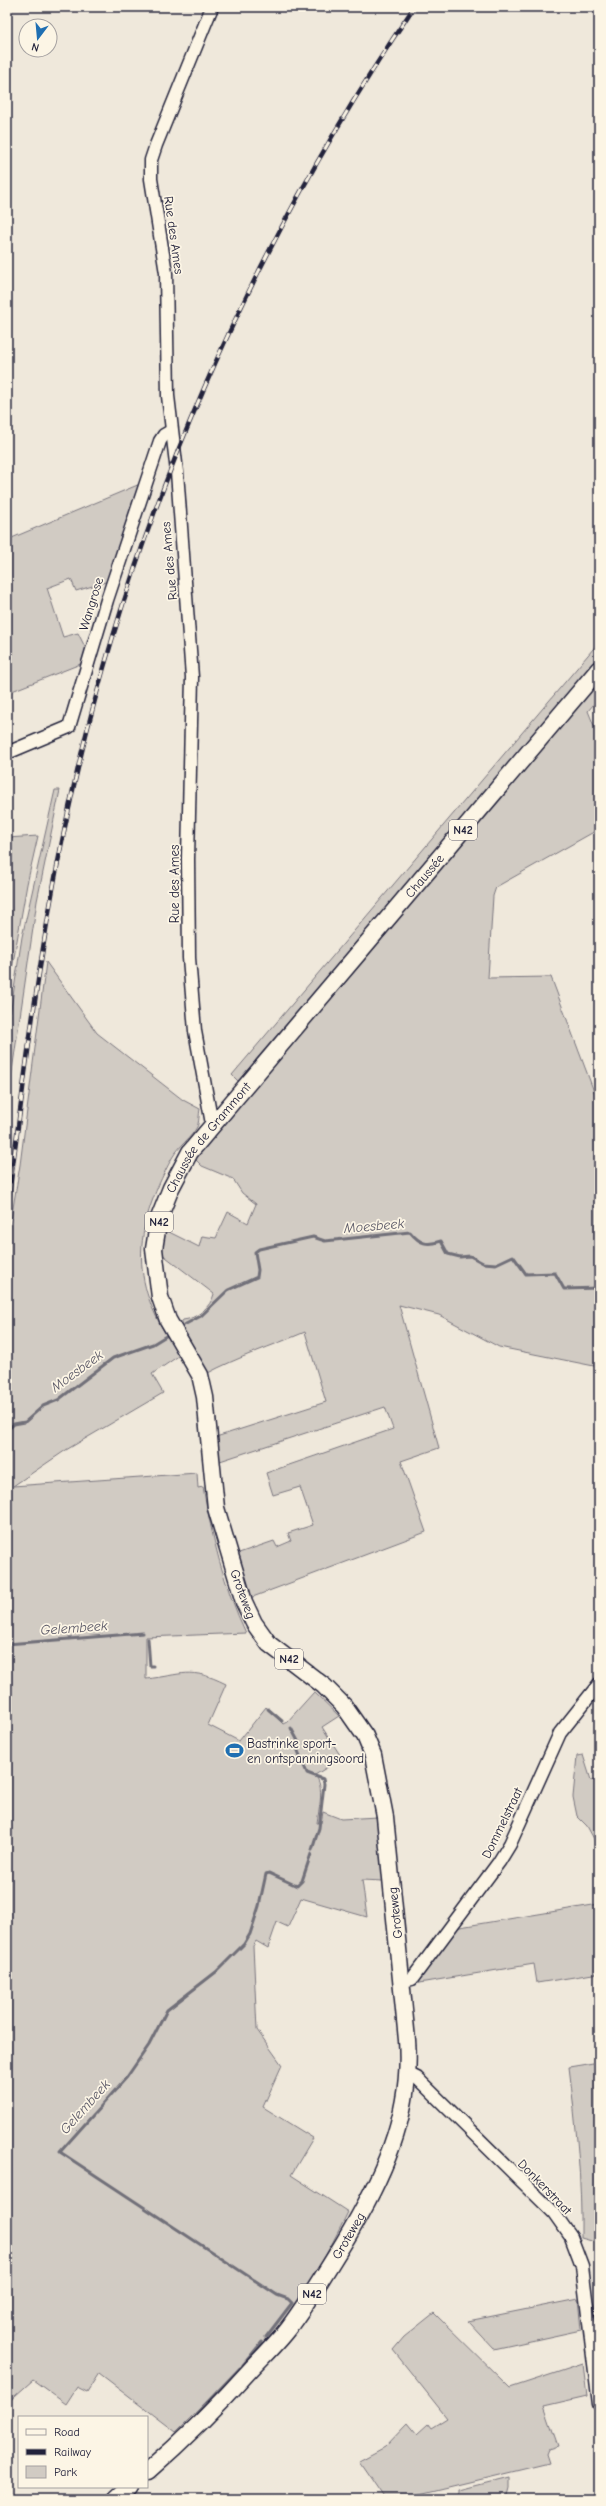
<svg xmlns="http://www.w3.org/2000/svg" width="606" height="2506" font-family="'Comic Neue',sans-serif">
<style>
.green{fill:#d1cbc3;stroke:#7a767f}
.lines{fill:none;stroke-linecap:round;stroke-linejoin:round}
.stream{stroke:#716f79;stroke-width:3}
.minor-casing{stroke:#22223b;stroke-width:15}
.major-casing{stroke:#22223b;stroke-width:19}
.minor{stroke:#fcf5e5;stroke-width:12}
.major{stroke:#fcf5e5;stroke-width:16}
.rail-casing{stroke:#22223b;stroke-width:4.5}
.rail{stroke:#fcf5e5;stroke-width:3;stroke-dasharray:9;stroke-linecap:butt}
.labels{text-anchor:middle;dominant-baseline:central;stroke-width:3.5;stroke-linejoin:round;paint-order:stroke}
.shield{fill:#fcf5e5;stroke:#63616e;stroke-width:1}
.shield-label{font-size:12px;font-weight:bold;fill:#22223b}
.street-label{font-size:13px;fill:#22223b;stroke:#fcf5e5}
.poi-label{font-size:13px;fill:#22223b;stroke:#fcf5e5;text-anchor:start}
.water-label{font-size:14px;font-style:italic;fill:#575564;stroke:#fcf5e5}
</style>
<rect width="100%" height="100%" fill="#efe8db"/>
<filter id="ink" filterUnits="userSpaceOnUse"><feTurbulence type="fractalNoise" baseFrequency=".025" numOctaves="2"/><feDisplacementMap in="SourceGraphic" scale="8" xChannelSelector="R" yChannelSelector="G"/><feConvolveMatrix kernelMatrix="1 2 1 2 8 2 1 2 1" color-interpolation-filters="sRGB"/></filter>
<g filter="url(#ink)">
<g class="green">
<path d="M140 484 109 581 76 591 71 579 47 588 63 637 78 633 87 651 83 663 7 693V540Z"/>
<path d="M599 642V656L238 1081 232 1075Z"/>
<path d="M599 680V698L588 711 599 738V829L496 887 493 896 488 978 551 977 599 1105V1367L499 1347 439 1315 399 1305 439 1448 401 1461 426 1532 250 1598 236 1554 274 1541 277 1547 291 1541 288 1533 313 1525 300 1487 273 1495 266 1473 393 1429 385 1407 217 1462 216 1437 326 1402 305 1332C272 1346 238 1357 206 1374L180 1324 183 1320C196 1319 211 1307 214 1294L162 1254 165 1230 199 1247 202 1236 216 1238 228 1212 248 1223 256 1204 242 1193 233 1179 202 1166 195 1159 235 1108 362 963Z"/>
<path d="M55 790H60L37 901 7 1105V1035L22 937Z"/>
<path d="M38 836 27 884 7 997V838Z"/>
<path d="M46 962 97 1033 183 1100 200 1109C199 1114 199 1123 197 1127 191 1138 179 1146 172 1158 132 1232 128 1285 180 1355L152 1374 163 1393 66 1450 13 1486 197 1473 198 1488 203 1487C212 1537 224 1587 246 1633L146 1637V1679C183 1675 190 1666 226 1684L208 1725 239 1741 266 1707 283 1724 287 1722 314 1692 339 1716 322 1727 342 1758 315 1775C325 1787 319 1808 317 1823H321L323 1812 341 1819 378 1817 383 1881 362 1880 367 1917 301 1898 288 1927 277 1922 268 1948 256 1941 253 1946 257 2030 282 2065 263 2107 313 2138 291 2175 348 2212C329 2251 307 2291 280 2324 248 2363 211 2397 176 2432L99 2373 87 2392 77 2387 66 2404 33 2380 7 2403V1245L20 1165Z"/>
<path d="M583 1755 591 1780 599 1781V1865L594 1839 587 1826 577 1816 573 1797 577 1756Z"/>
<path d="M599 1904V1973L537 1983 534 1964 413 1984 454 1928Z"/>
<path d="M599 2062V2243L581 2238C582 2180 576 2124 569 2067Z"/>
<path d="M578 2299 581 2330 494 2349 468 2321Z"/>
<path d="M434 2313 510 2388 583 2364 587 2396 544 2406 558 2446 548 2449 546 2454 549 2463 412 2496V2499H385L359 2461 385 2447 408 2423 417 2434 428 2424 431 2428 447 2418 393 2350 404 2337Z"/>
<path d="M510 2477V2488L507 2499H459V2490Z"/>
</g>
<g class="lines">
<g class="stream">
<path d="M184 1325 201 1316 228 1290 257 1277 258 1270 255 1252 259 1249 313 1237 325 1241 410 1232C420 1244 427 1246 441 1241L448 1254 460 1257 470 1256 483 1263 496 1264 513 1256 526 1274 555 1273 564 1289 599 1288"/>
<path d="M7 1430 14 1424 25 1422 43 1406 58 1400 113 1358 153 1344 166 1336"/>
<path d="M148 1639 150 1666H153"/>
<path d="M7 1644 143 1633"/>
<path d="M268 1709 282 1721"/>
<path d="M291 1728 298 1741V1748"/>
<path d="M298 1751 307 1773 323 1779 324 1784 319 1828 312 1850"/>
<path d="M266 2337 292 2303 288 2299 277 2295 60 2152 127 2077 149 2045 167 2010 216 1972 244 1944 250 1934 259 1906 266 1874 269 1873 297 1886 302 1881 311 1854"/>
<path d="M243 2365 262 2342"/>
<path d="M196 2414 240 2368"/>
</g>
<defs>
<g id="minor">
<path d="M212 7 156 145 151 160V179L166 273 168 396 177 472 192 677 188 859 189 958 195 1031 212 1124"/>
<path d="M7 753 69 727 107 600 160 441 164 435 171 431"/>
<path d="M402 1981 412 1979 499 1862 510 1844 560 1733 599 1684"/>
<path d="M409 2074 417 2078 554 2213 571 2237 582 2266 599 2404"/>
</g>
<g id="major">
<path id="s1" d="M147 2472C185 2439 219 2405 252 2368 266 2353 281 2339 292 2323 311 2297 327 2270 343 2244 381 2181 413 2115 407 2040L385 1817 373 1755 365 1736 344 1706 324 1686 269 1644 254 1623 244 1602 216 1508 205 1397 200 1375 168 1320 160 1297 154 1249 159 1218 171 1188 190 1152 599 669"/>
<path d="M116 2499 129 2487"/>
</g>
</defs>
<use href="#minor" class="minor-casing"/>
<use href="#major" class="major-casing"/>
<use href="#minor" class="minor"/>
<use href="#major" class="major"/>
<defs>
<path id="rail" d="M7 1210C25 1076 40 941 69 808 130 522 250 249 414 7"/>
</defs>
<use href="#rail" class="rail-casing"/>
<use href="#rail" class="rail"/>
</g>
</g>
<defs>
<symbol id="stadium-bare" viewBox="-9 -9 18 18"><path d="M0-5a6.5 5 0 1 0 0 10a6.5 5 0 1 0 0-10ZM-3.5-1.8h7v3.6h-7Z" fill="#1f6fb2" stroke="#fcf5e5" stroke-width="2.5" paint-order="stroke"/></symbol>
</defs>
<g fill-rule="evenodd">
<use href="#stadium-bare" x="222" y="1738" width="25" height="25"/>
</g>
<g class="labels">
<g class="shield">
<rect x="449" y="820" width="28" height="20" rx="3"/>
<rect x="145" y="1212" width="28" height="20" rx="3"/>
<rect x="275" y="1649" width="28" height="20" rx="3"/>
<rect x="298" y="2284" width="28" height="20" rx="3"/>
</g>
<g class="shield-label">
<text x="463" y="830">N42</text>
<text x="159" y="1222">N42</text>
<text x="289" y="1659">N42</text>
<text x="312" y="2294">N42</text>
</g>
<g class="street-label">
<text transform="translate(174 235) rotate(82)">Rue des Ames</text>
<text transform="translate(169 561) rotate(-95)">Rue des Ames</text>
<text transform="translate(91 604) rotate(-73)">Wangrose</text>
<text stroke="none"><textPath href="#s1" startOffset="1846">Chaussée</textPath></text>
<text transform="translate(174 884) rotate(-90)">Rue des Ames</text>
<text stroke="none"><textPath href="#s1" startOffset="1506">Chaussée de Grammont</textPath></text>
<text transform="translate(243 1594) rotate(70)">Groteweg</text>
<text transform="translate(502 1823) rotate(-64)">Dommelstraat</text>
<text transform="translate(395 1913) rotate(-96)">Groteweg</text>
<text transform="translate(545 2187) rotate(46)">Donkerstraat</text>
<text stroke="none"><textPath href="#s1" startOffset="312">Groteweg</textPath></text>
</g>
<g class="poi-label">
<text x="247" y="1743">Bastrinke sport-<tspan x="247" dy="15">en ontspanningsoord</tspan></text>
</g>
<g class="water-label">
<text transform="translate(374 1226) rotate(-5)">Moesbeek</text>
<text transform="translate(77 1371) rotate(-36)">Moesbeek</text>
<text transform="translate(74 1628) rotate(-4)">Gelembeek</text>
<text transform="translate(85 2107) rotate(-48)">Gelembeek</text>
</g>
</g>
<rect width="606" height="2506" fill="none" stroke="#fcf5e5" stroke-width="24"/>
<rect x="12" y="12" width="582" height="2482" fill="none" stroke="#22223b" stroke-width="1.5" filter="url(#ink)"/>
<rect x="18" y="2416" width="130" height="72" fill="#fcf5e5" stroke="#a5a1a1"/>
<rect x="26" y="2429" width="20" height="6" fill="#fcf5e5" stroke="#a5a1a1"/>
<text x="54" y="2436" font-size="12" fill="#22223b">Road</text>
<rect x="26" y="2449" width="20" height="6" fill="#22223b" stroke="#a5a1a1"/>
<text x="54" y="2456" font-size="12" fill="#22223b">Railway</text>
<rect x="26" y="2466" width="20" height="12" fill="#d1cbc3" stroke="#a5a1a1"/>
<text x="54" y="2476" font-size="12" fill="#22223b">Park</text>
<g transform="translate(38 38) rotate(196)"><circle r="19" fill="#fcf5e5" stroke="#a5a1a1"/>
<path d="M0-3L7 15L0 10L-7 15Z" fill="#1f6fb2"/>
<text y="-6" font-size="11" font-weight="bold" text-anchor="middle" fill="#22223b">N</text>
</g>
</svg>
